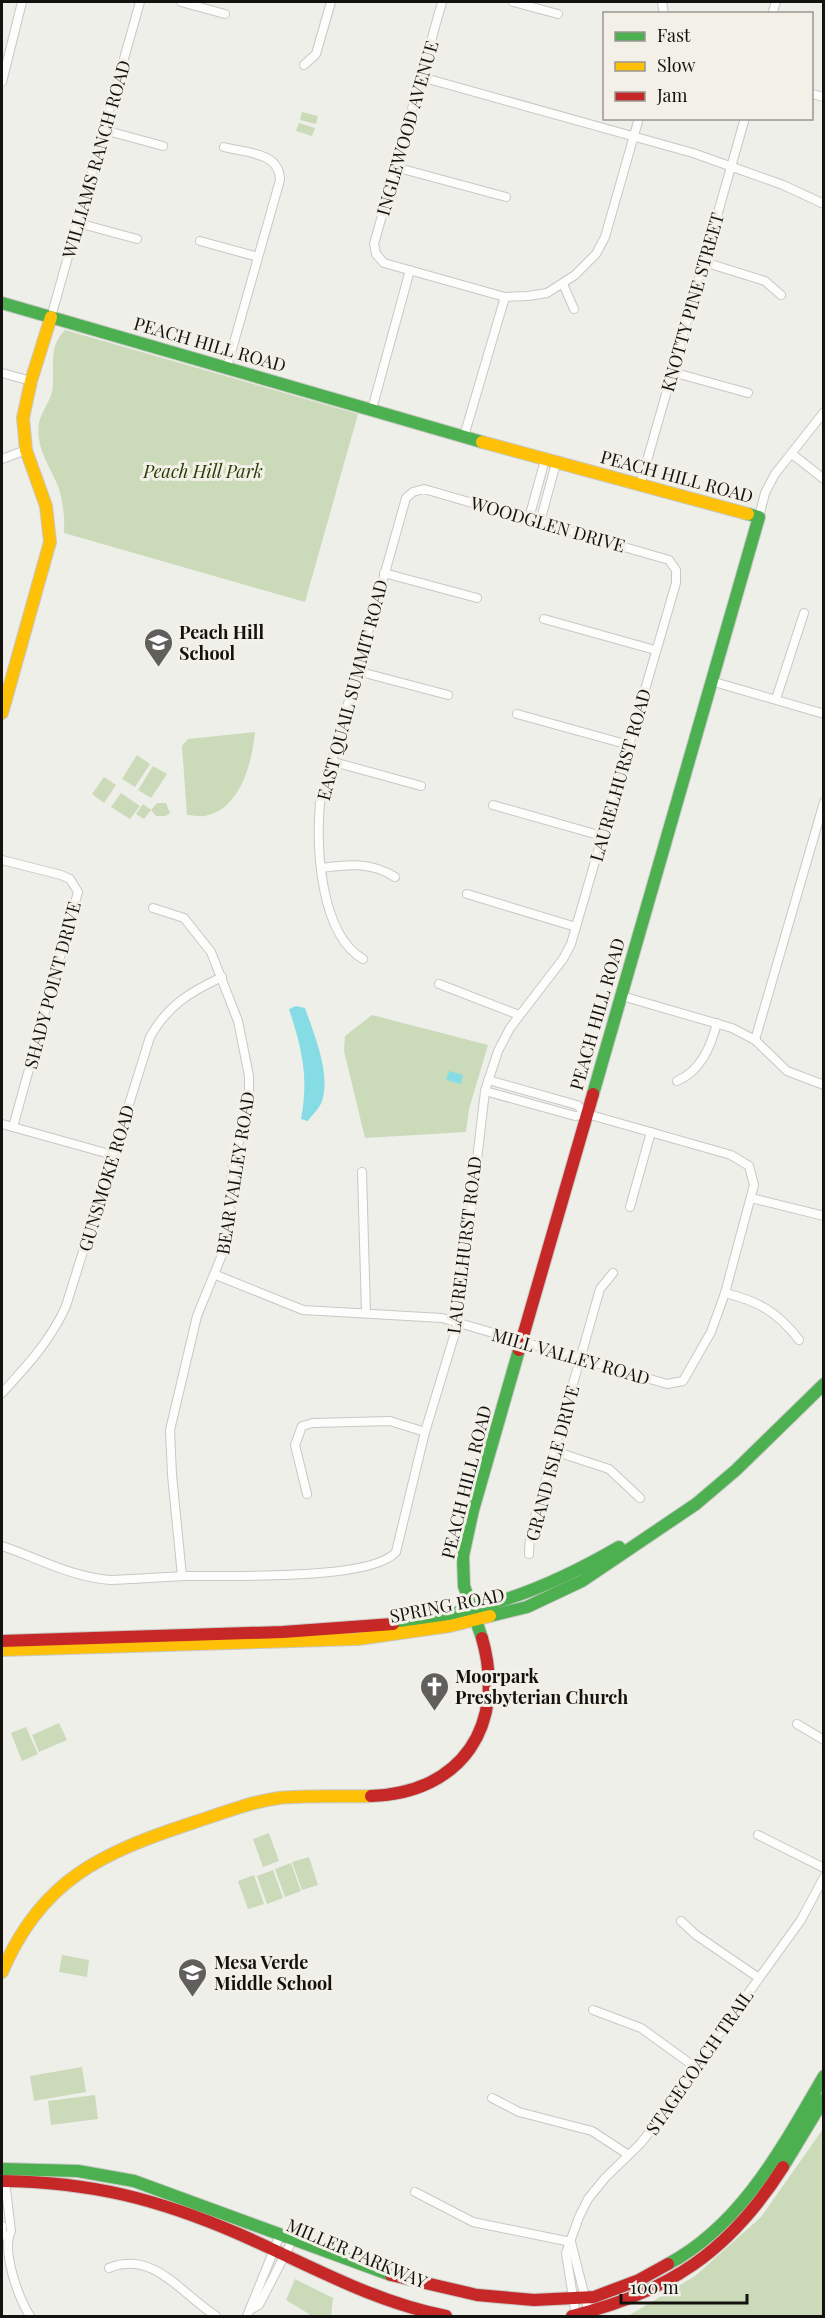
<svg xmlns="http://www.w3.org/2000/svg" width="825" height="2318" font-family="'Playfair Display',serif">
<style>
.green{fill:#cbdab9}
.water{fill:#85dce4}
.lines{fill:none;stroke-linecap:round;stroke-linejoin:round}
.street-casing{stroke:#c8c8c4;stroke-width:10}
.fast-casing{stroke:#c8c8c4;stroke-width:14}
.slow-casing{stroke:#c8c8c4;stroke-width:14}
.jam-casing{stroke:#c8c8c4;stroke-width:14}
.street{stroke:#fdfdfc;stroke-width:8}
.fast{stroke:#4caf50;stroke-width:12}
.slow{stroke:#ffc107;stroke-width:12}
.jam{stroke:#c62828;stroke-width:12}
.labels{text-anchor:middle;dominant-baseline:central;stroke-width:6;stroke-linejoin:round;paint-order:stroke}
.street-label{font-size:18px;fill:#13120f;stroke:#f2f0e7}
.park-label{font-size:18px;font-style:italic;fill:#283e04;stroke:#f2f0e7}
.poi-label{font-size:18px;font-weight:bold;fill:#13120f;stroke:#f2f0e7;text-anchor:start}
</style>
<rect width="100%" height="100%" fill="#efefea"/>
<g class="green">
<path d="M302 112 318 116 316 124 300 120Z"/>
<path d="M299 123 315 128 312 136 296 131Z"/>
<path d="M65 330 358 414 305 602 64 533C65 517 63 501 58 486 52 471 41 455 39 439 35 411 53 406 53 382 54 361 49 347 65 330Z"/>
<path d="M255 732C252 762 241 809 205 816 200 817 192 815 187 815L182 746 188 739Z"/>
<path d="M137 755 150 764 135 787 122 779Z"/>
<path d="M153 766 167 774 151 798 138 790Z"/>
<path d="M104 777 116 785 104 803 92 794Z"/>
<path d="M121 793 140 806 130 819 111 807Z"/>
<path d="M157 803H166L170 813 165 816H156L151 810 144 819 136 814 143 804 151 810Z"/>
<path d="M372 1015 488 1045 469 1109 466 1132 365 1138 344 1051 345 1036Z"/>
<path d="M59 1723 67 1740 39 1752 32 1735Z"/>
<path d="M26 1727 38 1754 22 1761 11 1733Z"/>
<path d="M269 1833 279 1861 263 1867 253 1839Z"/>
<path d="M309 1857 318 1885 302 1890 292 1862Z"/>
<path d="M291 1863 301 1891 285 1897 275 1869Z"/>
<path d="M273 1870 283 1898 267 1904 257 1876Z"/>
<path d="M254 1875 264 1904 248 1909 238 1881Z"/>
<path d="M62 1955 89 1960 87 1977 59 1972Z"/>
<path d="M82 2067 86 2092 34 2101 30 2076Z"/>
<path d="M95 2095 98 2119 51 2125 48 2101Z"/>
<path d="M823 2129V2316H628L695 2276 761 2217Z"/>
<path d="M295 2279 333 2298 331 2316H308L309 2314 286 2300Z"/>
</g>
<g class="water">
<path d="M296 1006 305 1008C314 1034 331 1074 322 1101 320 1108 312 1115 308 1121L301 1119C309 1077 302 1049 289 1009Z"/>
<path d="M449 1071 463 1075 461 1084 446 1080Z"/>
</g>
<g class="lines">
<defs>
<g id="street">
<path d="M181 2 225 14"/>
<path d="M442 2 374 244 376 254 384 263 505 297 528 296 547 293 575 275 596 254 605 237 639 118"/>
<path d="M513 2 558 14"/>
<path d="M662 2 664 14"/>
<path d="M772 14 776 2"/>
<path d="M304 65 316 54 331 2"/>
<path d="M421 77 693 153 783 185 824 204"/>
<path d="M2 82 22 2"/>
<path d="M812 94 824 97"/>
<path d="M104 130 163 146"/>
<path d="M224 147C246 153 280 152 280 180L227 367"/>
<path d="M395 167 506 197"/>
<path d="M78 223 137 239"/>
<path d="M200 241 258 257"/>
<path d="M704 262 765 281 781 295"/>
<path d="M563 284 574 309"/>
<path d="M51 317 140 2"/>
<path d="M672 372 748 393"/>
<path d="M2 373 31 381"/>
<path d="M372 409 410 270"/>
<path d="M464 436 505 297"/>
<path d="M792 454 824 479"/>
<path d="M2 459 26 450"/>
<path d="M640 485 745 118"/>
<path d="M759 517 765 493 775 474 824 412"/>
<path d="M529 518 545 460"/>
<path d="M540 522 556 463"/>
<path d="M384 573 477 598"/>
<path d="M544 619 655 650"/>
<path d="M357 671 448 695"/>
<path d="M711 681 824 714"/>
<path d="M776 699 804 613"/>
<path d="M517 714 629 745"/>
<path d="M330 761 421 786"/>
<path d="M493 805 602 836"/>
<path d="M2 860 61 875 70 879 78 892 13 1127"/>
<path d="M322 868C349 864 371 862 395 877"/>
<path d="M467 894 576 927"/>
<path d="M153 908 184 918 211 952 238 1021 249 1076V1101L231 1174 228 1240 197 1316 170 1430 172 1475 182 1576"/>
<path d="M439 984 519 1015"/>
<path d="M622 996 732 1028 755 1040 787 1071 824 1085"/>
<path d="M755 1040 824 802"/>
<path d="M488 1080 577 1105 587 1114"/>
<path d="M677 1081C701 1071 711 1046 717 1023"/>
<path d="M2 1124 113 1155"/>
<path d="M362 1172 366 1313"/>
<path d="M751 1198 824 1216"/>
<path d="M630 1207 651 1132"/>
<path d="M216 1275 303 1310 442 1318 667 1384 683 1381 711 1332 725 1293 754 1185 749 1166 731 1155 587 1114 575 1116 485 1091"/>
<path d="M725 1293C758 1301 778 1312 799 1340"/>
<path d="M2 1393C26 1367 51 1340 66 1306L150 1037C168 1005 190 992 222 977"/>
<path d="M554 1451 609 1469 640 1498"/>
<path d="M307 1494 295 1445 302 1426 313 1423 390 1421 425 1432"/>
<path d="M2 1546C38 1558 71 1577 110 1580 136 1579 162 1577 188 1576 229 1575 371 1581 396 1552L425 1432 458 1323 485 1091 498 1051 510 1028 563 959 571 944 676 583V570L669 560 424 489 413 492 406 498 320 803C316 847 320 934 363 959"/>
<path d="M529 1554 530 1535 600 1289 613 1273"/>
<path d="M797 1724 824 1740"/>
<path d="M758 1835 824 1868"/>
<path d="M681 1921 696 1935 759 1978"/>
<path d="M593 2010 641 2028 695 2067"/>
<path d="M492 2098 519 2112 592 2131 627 2154"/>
<path d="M5 2181 11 2231C1 2251 19 2299 30 2316"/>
<path d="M415 2192 473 2222 571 2242"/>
<path d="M2 2226V2233L8 2238"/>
<path d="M571 2242 589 2313"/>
<path d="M109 2268C154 2250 181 2294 216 2316"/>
<path d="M250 2310 259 2305 290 2245"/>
<path d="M247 2316 278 2240"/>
<path d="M576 2316 566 2253 579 2217 588 2199 605 2178 641 2143 681 2091 695 2067 801 1920 824 1877"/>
</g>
<g id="fast">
<path d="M2 303 482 442"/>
<path d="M593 1094 759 517 748 514"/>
<path d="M490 1616 527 1607 582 1581 696 1504 736 1470 824 1384"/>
<path d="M393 1624C483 1611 540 1593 619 1547"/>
<path d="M482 1638 464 1586 463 1556 473 1510 519 1350"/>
<path d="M783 2167 824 2099"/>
<path d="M2 2169 78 2171 134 2181 391 2275"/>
<path d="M668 2264C742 2225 783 2146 824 2076"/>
</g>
<g id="slow">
<path d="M482 442 748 514"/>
<path d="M2 713 50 542 46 506 26 450 23 418 31 381 51 317"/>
<path d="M2 1650 358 1639 450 1626 490 1616"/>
<path d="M2 1972C41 1880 101 1853 192 1823 220 1814 249 1802 279 1798 310 1795 340 1797 371 1796"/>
</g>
<g id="jam">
<path d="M519 1350 593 1094"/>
<path d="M2 1641 283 1632 393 1624"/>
<path d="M371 1796C462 1793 507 1725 482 1638"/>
<path d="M2 2181C91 2182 158 2199 239 2234 307 2264 373 2302 446 2316"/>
<path d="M391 2275 477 2295 534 2300 594 2297 639 2280 668 2264"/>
<path d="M572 2316C669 2292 729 2252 783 2167"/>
</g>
</defs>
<use href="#street" class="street-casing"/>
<use href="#fast" class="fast-casing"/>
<use href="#slow" class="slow-casing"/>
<use href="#jam" class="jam-casing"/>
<use href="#street" class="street"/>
<use href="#fast" class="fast"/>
<use href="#slow" class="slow"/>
<use href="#jam" class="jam"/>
</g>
<defs>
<symbol id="school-pin" viewBox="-11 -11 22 30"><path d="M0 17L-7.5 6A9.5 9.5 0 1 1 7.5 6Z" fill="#605f5c" stroke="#f2f0e7"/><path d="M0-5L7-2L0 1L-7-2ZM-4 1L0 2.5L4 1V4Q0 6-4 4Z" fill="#fff"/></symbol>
<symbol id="church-pin" viewBox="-11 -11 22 30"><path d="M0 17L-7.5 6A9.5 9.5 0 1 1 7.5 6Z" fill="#605f5c" stroke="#f2f0e7"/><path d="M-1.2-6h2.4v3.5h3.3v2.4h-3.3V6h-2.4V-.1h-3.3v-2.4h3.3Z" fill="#fff"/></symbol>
</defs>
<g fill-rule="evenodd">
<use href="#school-pin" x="142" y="626" width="33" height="45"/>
<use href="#church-pin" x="418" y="1670" width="33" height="45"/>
<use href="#school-pin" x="176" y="1956" width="33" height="45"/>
</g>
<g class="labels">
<g class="street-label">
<text transform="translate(407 128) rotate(-74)">INGLEWOOD AVENUE</text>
<text transform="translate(96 159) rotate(-74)">WILLIAMS RANCH ROAD</text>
<text transform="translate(692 302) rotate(-74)">KNOTTY PINE STREET</text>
<text transform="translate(210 344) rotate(16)">PEACH HILL ROAD</text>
<text transform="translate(677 476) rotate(15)">PEACH HILL ROAD</text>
<text transform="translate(548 524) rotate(16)">WOODGLEN DRIVE</text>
<text transform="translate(352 690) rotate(-75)">EAST QUAIL SUMMIT ROAD</text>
<text transform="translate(620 775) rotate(-74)">LAURELHURST ROAD</text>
<text transform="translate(52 985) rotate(-75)">SHADY POINT DRIVE</text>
<text transform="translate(597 1014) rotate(-74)">PEACH HILL ROAD</text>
<text transform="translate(235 1173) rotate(-81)">BEAR VALLEY ROAD</text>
<text transform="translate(106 1178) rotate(-73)">GUNSMOKE ROAD</text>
<text transform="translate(464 1245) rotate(-83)">LAURELHURST ROAD</text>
<text transform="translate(571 1356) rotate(16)">MILL VALLEY ROAD</text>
<text transform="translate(552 1463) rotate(-75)">GRAND ISLE DRIVE</text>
<text transform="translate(466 1482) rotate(-76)">PEACH HILL ROAD</text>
<text transform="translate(447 1605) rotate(-11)">SPRING ROAD</text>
<text transform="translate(699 2062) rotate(-55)">STAGECOACH TRAIL</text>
<text transform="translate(357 2253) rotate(23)">MILLER PARKWAY</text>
</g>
<g class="park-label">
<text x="203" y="471">Peach Hill Park</text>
</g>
<g class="poi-label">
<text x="179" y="632">Peach Hill<tspan x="179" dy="21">School</tspan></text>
<text x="455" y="1676">Moorpark<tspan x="455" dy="21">Presbyterian Church</tspan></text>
<text x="214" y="1962">Mesa Verde<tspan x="214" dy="21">Middle School</tspan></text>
</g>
</g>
<rect width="825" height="2318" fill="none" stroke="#13120f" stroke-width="6"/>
<rect x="603" y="12" width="210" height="108" fill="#f2f0e7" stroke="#999791" stroke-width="1.5"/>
<rect x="615" y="32" width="30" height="9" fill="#4caf50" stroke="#999791" stroke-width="1.5"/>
<text x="657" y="42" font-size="18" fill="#13120f">Fast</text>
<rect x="615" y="62" width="30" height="9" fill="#ffc107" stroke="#999791" stroke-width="1.5"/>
<text x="657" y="72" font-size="18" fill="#13120f">Slow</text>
<rect x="615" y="92" width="30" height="9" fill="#c62828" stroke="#999791" stroke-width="1.5"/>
<text x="657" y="102" font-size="18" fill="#13120f">Jam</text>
<path d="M621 2294v9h126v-9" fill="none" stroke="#13120f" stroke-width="3"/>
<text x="630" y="2294" font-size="18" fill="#13120f" stroke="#f2f0e7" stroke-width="4.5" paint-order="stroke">100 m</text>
</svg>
